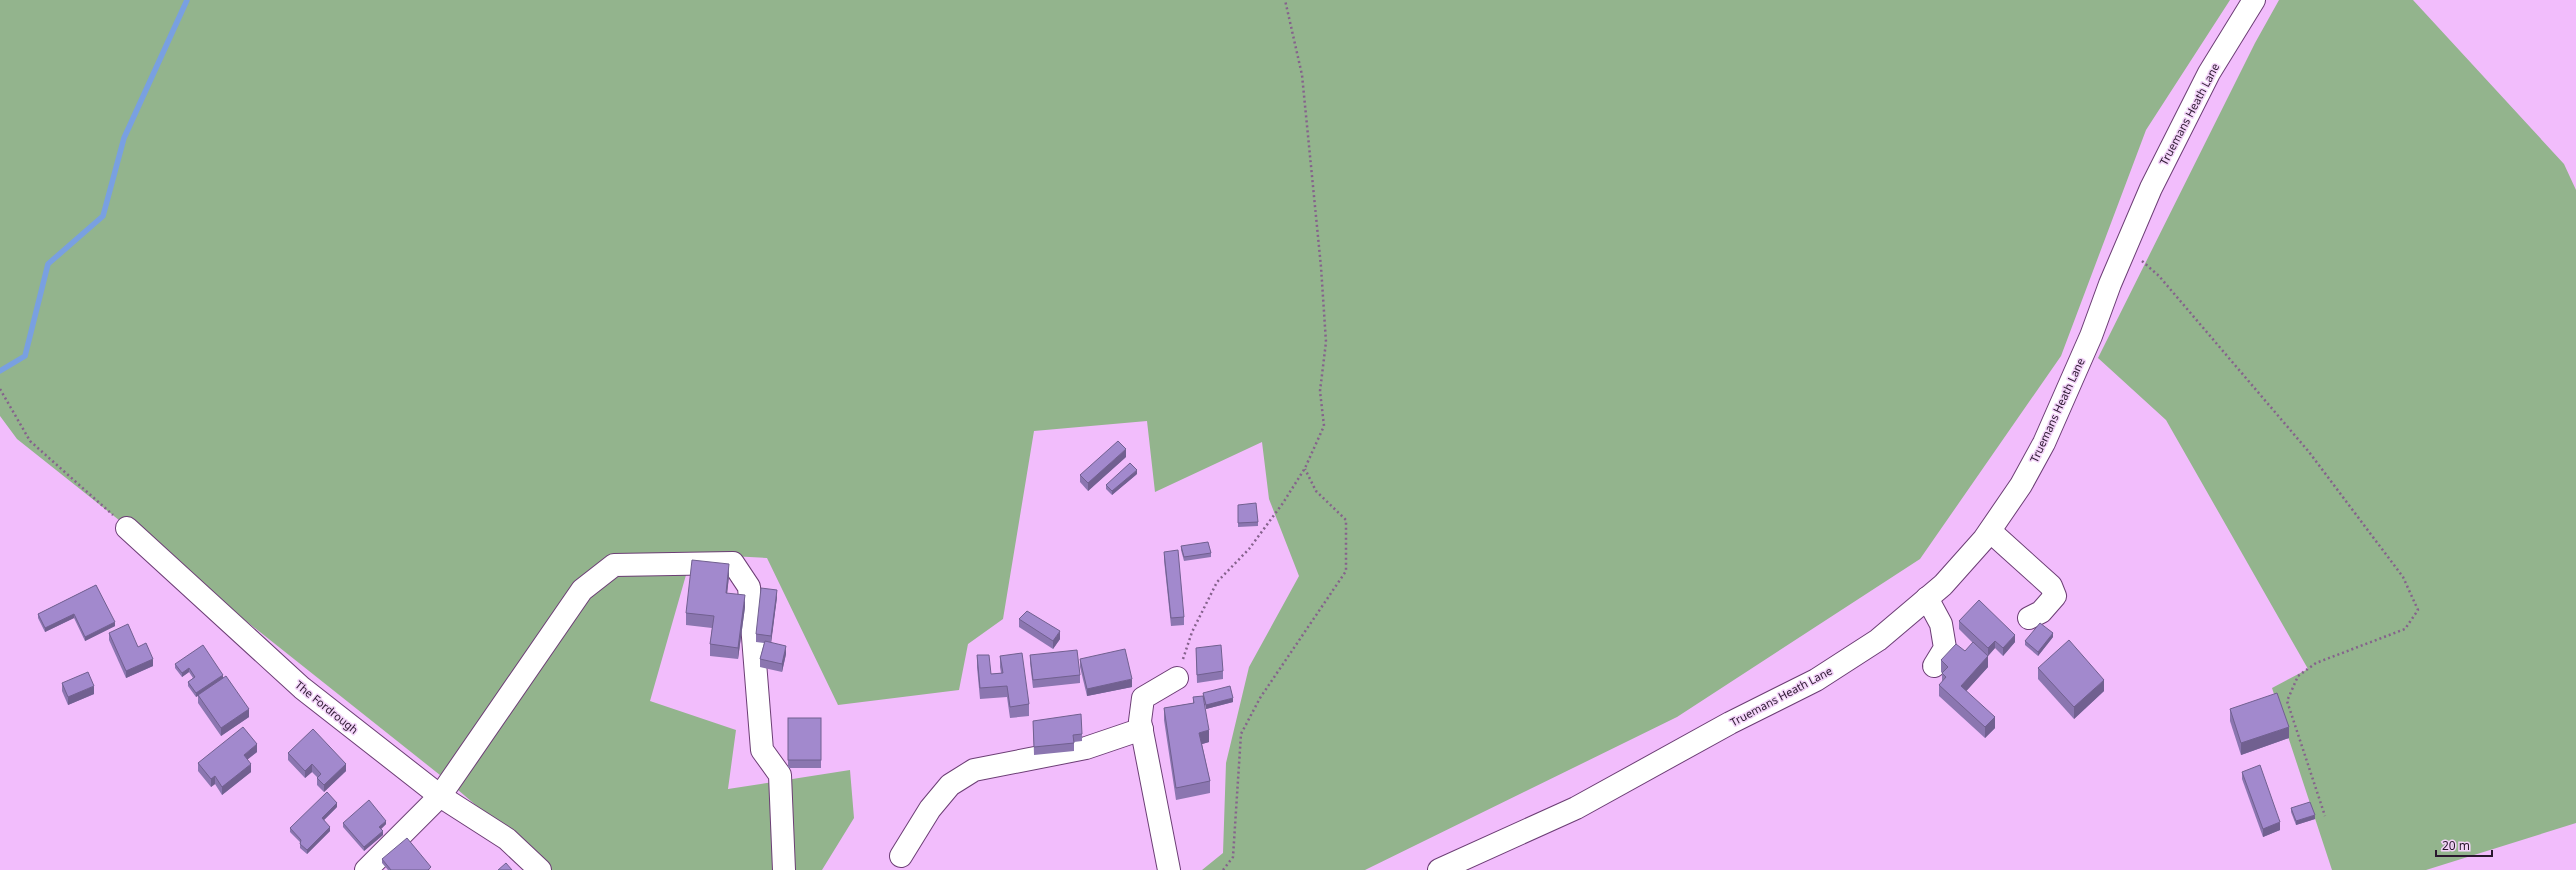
<svg xmlns="http://www.w3.org/2000/svg" width="2576" height="870" font-family="'Noto Sans',sans-serif">
<style>
.green{fill:#93b48d}
.lines{fill:none;stroke-linecap:round;stroke-linejoin:round}
.stream{stroke:#79a0e1;stroke-width:5.5}
.minor-casing{stroke:#6c3e75;stroke-width:24}
.path{stroke:#85628c;stroke-width:2.5;stroke-dasharray:2 3;stroke-linecap:butt}
.minor{stroke:#fff;stroke-width:22}
.wall{fill:#8b76b0}
.shaded-wall{fill:#716090}
.building{fill:#a289cd;stroke:#716090}
.labels{text-anchor:middle;dominant-baseline:central;stroke-width:3;stroke-linejoin:round;paint-order:stroke}
.street-label{font-size:11px;fill:#2a172e;stroke:#f3d3f9}
</style>
<rect width="100%" height="100%" fill="#f2bdfc"/>
<g class="green">
<path d="M0 0H2230L2146 130 2061 356 1920 559 1677 717 1365 870H1202L1223 853 1226 763 1249 667 1299 576 1269 499 1262 442 1155 492 1147 421 1034 431 1003 619 968 644 959 690 838 705 767 558 692 554 650 701 736 730 728 789 850 770 854 818 822 870H551L450 783 17 439 0 416Z"/>
<path d="M2279 0H2413L2564 164 2576 190V823L2426 870H2332L2272 688 2308 669 2166 420 2098 358 2255 43Z"/>
</g>
<g class="lines">
<path class="stream" d="M0 371 25 356 48 264 103 216 124 138 187 0"/>
<defs>
<g id="minor">
<path d="M127 528 302 688 440 796 507 839 540 870"/>
<path d="M1990 531 2051 586 2055 596 2041 612 2029 618"/>
<path d="M1927 598 1941 624 1945 648 1934 666"/>
<path d="M901 856 930 809 950 785 974 770 1086 748 1142 729"/>
<path d="M366 870 440 796 582 590 614 565 733 563 749 587 762 750 780 775 784 870"/>
<path d="M1169 870 1140 721 1143 698 1177 678"/>
<path d="M1439 870 1576 808 1730 723 1816 680 1878 640 1943 585 1984 539 2021 485 2044 443 2091 336 2110 284 2151 188 2209 73 2254 0"/>
</g>
</defs>
<use href="#minor" class="minor-casing"/>
<g class="path">
<path d="M2142 261 2159 276 2309 452 2403 577 2418 610 2405 629 2316 663 2298 676 2287 701 2325 816"/>
<path d="M0 389 30 441 113 515"/>
<path d="M1183 659 1192 632 1217 582 1249 549 1283 503 1305 468 1324 426 1320 391 1326 342 1321 267 1302 75 1285 0"/>
<path d="M1223 870 1233 857 1241 734 1260 698 1346 571V520L1316 491 1305 469"/>
</g>
<use href="#minor" class="minor"/>
</g>
<g class="wall">
<path d="M1126 457 1088 491 1080 482V475Z"/>
<path d="M1137 474 1112 495 1106 489V485Z"/>
<path d="M1238 505 1258 522V526L1238 527Z"/>
<path d="M1181 546 1211 553V557L1184 561 1181 550Z"/>
<path d="M1164 552 1184 617V625L1171 626 1164 560Z"/>
<path d="M729 576 727 593 745 607 738 659 710 656V644L712 628 686 625V613Z"/>
<path d="M96 585 115 626 85 641 74 618 45 632 38 618V614Z"/>
<path d="M777 597 771 642 786 654 782 672 760 667V659L764 643 756 642V634Z"/>
<path d="M1019 619 1060 639 1053 649 1019 627Z"/>
<path d="M1959 621 2015 642 2003 656 1995 648 1988 656V667L1966 691 1995 728 1985 738 1939 696V685L1942 682V673L1941 672V660L1965 651 1974 644 1959 629Z"/>
<path d="M109 633 138 647 153 666 126 678 109 640Z"/>
<path d="M2053 637 2038 656 2025 645V641Z"/>
<path d="M1196 648 1223 671V679L1197 683Z"/>
<path d="M977 655 991 674 1001 673 1000 667V656L1029 704V716L1010 718 1007 697 980 699 977 667Z"/>
<path d="M1030 655 1080 675V683L1033 688 1030 663Z"/>
<path d="M1080 659 1132 687 1087 696 1080 667Z"/>
<path d="M175 664 223 677 249 717 221 736 198 703V696L196 697 188 686V682L193 678 189 672 182 677 175 668Z"/>
<path d="M2038 668 2104 691 2074 719 2038 679Z"/>
<path d="M62 683 94 694 68 705 62 691Z"/>
<path d="M1203 693 1233 702 1206 709 1203 697Z"/>
<path d="M1193 697 1209 742 1202 744 1210 781V793L1176 800 1164 720V708L1193 703Z"/>
<path d="M2230 709 2289 738 2241 755 2230 721Z"/>
<rect x="788" y="718" width="33" height="50"/>
<path d="M1033 721 1082 734V741L1074 742V751L1034 755Z"/>
<path d="M257 752 247 760 251 772 222 795 215 784 211 787 198 771V763Z"/>
<path d="M288 753 346 771 324 792 317 785V777L312 772 305 778 288 760Z"/>
<path d="M2242 772 2280 830 2263 837 2242 779Z"/>
<path d="M337 807 324 820 330 831 307 854 300 848V842L290 832V828Z"/>
<path d="M2291 808 2315 819 2296 825 2291 812Z"/>
<path d="M343 823 386 824 381 829 383 835 364 851 343 827Z"/>
<path d="M382 859 431 870H388L382 863Z"/>
</g>
<g class="shaded-wall">
<path d="M1126 449V457L1088 491V483Z"/>
<path d="M1137 470V474L1112 495V491Z"/>
<path d="M729 564V576L726 604V593Z"/>
<path d="M777 590V597L771 644V636Z"/>
<path d="M745 595V607L738 659V648Z"/>
<path d="M74 614V618L45 632V628Z"/>
<path d="M115 622V626L85 641V637Z"/>
<path d="M1060 631V639L1053 649V641Z"/>
<path d="M2053 633V637L2038 656V652Z"/>
<path d="M2015 635V642L2003 656V648Z"/>
<path d="M1995 641V648L1988 656V667L1961 697V686L1988 656V648Z"/>
<path d="M786 646V654L782 672V664Z"/>
<path d="M153 659V666L126 678V671Z"/>
<path d="M189 668V672L182 677V673Z"/>
<path d="M223 675V678L196 697V693Z"/>
<path d="M1132 679V687L1087 696V689Z"/>
<path d="M2104 680V691L2074 719V707Z"/>
<path d="M94 686V694L68 705V697Z"/>
<path d="M1233 698V702L1206 709V705Z"/>
<path d="M249 709V717L221 736V728Z"/>
<path d="M1995 717V728L1985 738V727Z"/>
<path d="M2289 727V738L2241 755V743Z"/>
<path d="M1209 730V742L1199 745V733Z"/>
<path d="M257 744V752L244 762V755Z"/>
<path d="M251 764V772L222 795V787Z"/>
<path d="M312 764V772L305 778V771Z"/>
<path d="M346 764V771L324 792V785Z"/>
<path d="M215 776V784L211 787V779Z"/>
<path d="M337 803V807L322 822V818Z"/>
<path d="M2315 815V819L2296 825V821Z"/>
<path d="M386 821V824L379 831V827Z"/>
<path d="M2280 822V830L2263 837V829Z"/>
<path d="M330 827V831L307 854V850Z"/>
<path d="M383 831V835L364 851V847Z"/>
</g>
<g class="building">
<path d="M1118 441 1126 449 1088 483 1080 475Z"/>
<path d="M1130 463 1137 470 1112 491 1106 485Z"/>
<path d="M1256 503 1258 522 1238 523V505Z"/>
<path d="M1208 542 1211 553 1184 557 1181 546Z"/>
<path d="M1178 550 1184 617 1171 618 1164 552Z"/>
<path d="M692 560 729 564 726 593 745 595 738 648 710 644 714 616 686 613Z"/>
<path d="M96 585 115 622 85 637 74 614 45 628 38 614Z"/>
<path d="M761 588 777 590 771 636 756 634Z"/>
<path d="M1979 600 2015 635 2003 648 1995 641 1988 648 1959 621Z"/>
<path d="M1027 611 1060 631 1053 641 1019 619Z"/>
<path d="M2040 623 2053 633 2038 652 2025 641Z"/>
<path d="M128 624 138 647 146 643 153 659 126 671 109 633Z"/>
<path d="M2069 640 2104 680 2074 707 2038 668Z"/>
<path d="M765 641 786 646 782 664 760 659Z"/>
<path d="M1973 642 1988 656 1961 686 1995 717 1985 727 1939 685 1946 677 1942 673 1948 667 1941 660 1956 644 1965 651Z"/>
<path d="M203 645 223 675 196 693 188 682 195 677 189 668 182 673 175 664Z"/>
<path d="M1221 645 1223 671 1197 675 1196 648Z"/>
<path d="M1125 649 1132 679 1087 689 1080 659Z"/>
<path d="M1077 650 1080 675 1033 680 1030 655Z"/>
<path d="M1022 653 1029 704 1010 707 1007 686 980 688 977 655H989L991 674 1003 673 1000 656Z"/>
<path d="M88 672 94 686 68 697 62 683Z"/>
<path d="M226 676 249 709 221 728 198 695Z"/>
<path d="M1230 686 1233 698 1206 705 1203 693Z"/>
<path d="M2277 693 2289 727 2241 743 2230 709Z"/>
<path d="M1203 696 1209 730 1199 733 1210 781 1176 788 1164 708 1194 703 1193 697Z"/>
<path d="M1081 714 1082 734 1073 735 1074 743 1034 747 1033 721Z"/>
<rect x="788" y="718" width="33" height="42"/>
<path d="M243 727 257 744 244 755 251 764 222 787 215 776 211 779 198 763Z"/>
<path d="M313 729 346 764 324 785 317 778 321 774 312 764 305 771 288 753Z"/>
<path d="M2260 765 2280 822 2263 829 2242 772Z"/>
<path d="M327 792 337 803 322 818 330 827 307 850 300 844 301 840 290 828Z"/>
<path d="M369 800 386 821 379 827 383 831 364 847 343 823Z"/>
<path d="M2310 802 2315 815 2296 821 2291 808Z"/>
<path d="M407 838 431 867 428 870H391L382 859Z"/>
<path d="M506 863 512 870H498Z"/>
</g>
<g class="labels">
<g class="street-label">
<text transform="translate(2189 114) rotate(-62)">Truemans Heath Lane</text>
<text transform="translate(2057 410) rotate(-65)">Truemans Heath Lane</text>
<text transform="translate(1781 696) rotate(-28)">Truemans Heath Lane</text>
<text transform="translate(327 707) rotate(39)">The Fordrough</text>
</g>
</g>
<path d="M2436 850v6h56v-6" fill="none" stroke="#2a172e" stroke-width="2"/>
<text x="2442" y="850" font-size="12" fill="#2a172e" stroke="#f3d3f9" stroke-width="3" paint-order="stroke">20 m</text>
</svg>
